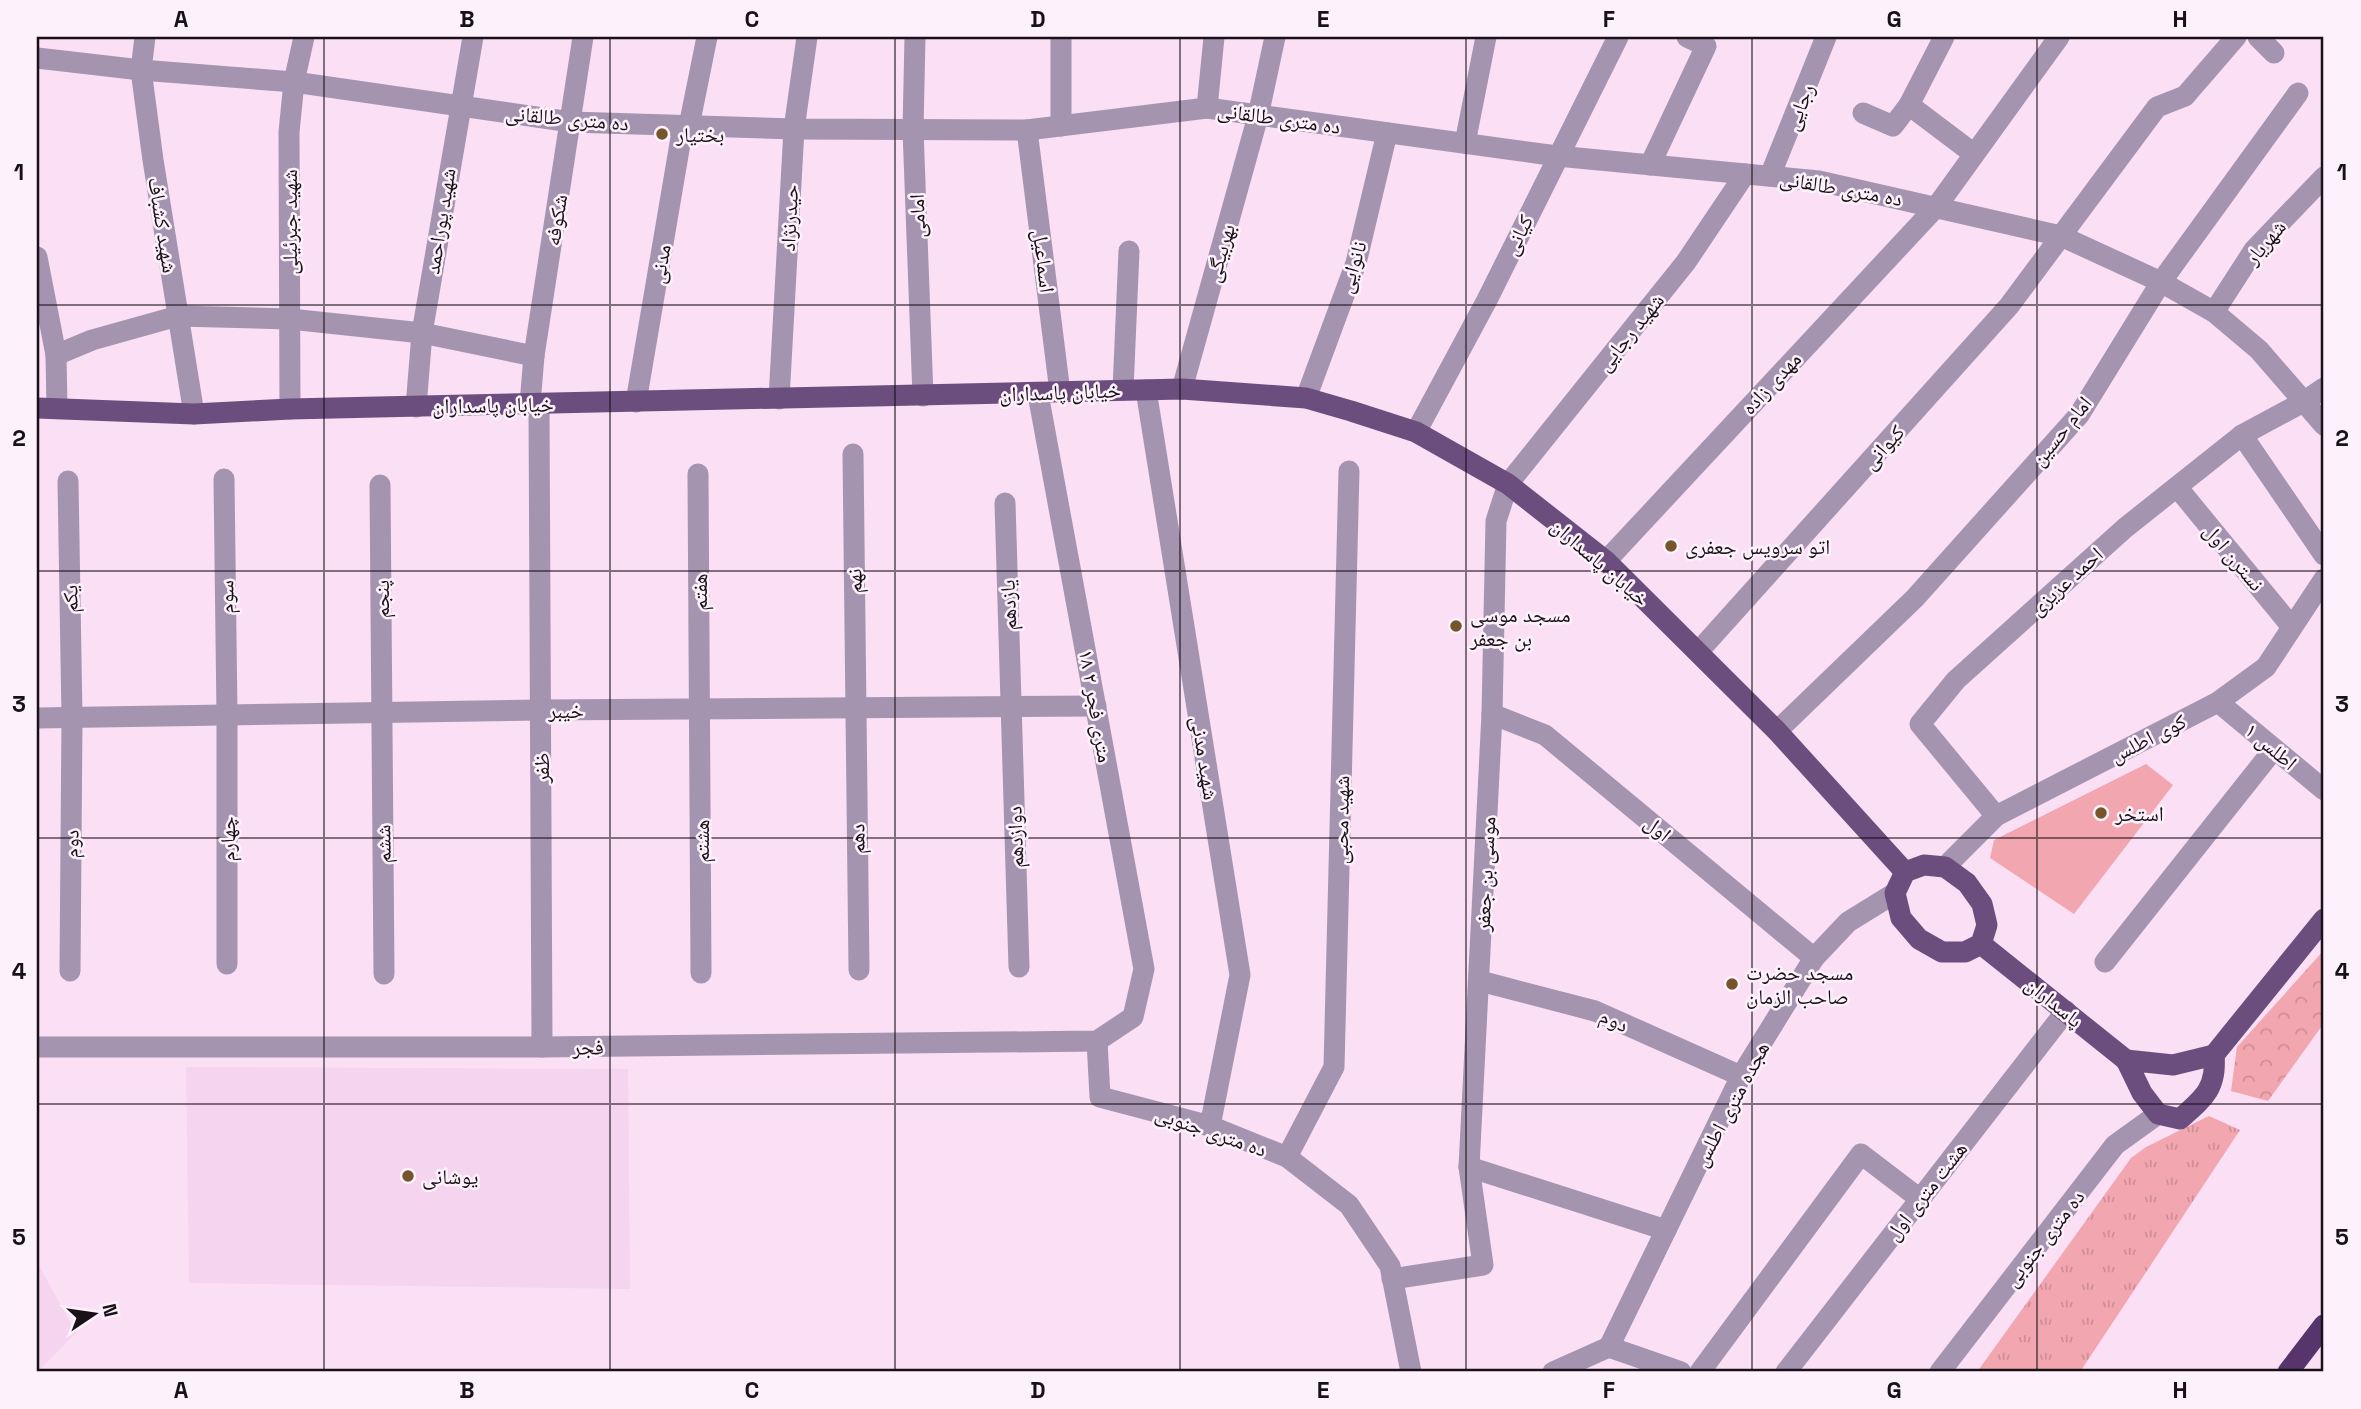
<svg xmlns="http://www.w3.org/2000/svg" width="2361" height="1409" font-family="'Space Grotesk','Noto Naskh Arabic',sans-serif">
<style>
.built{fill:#f5d4f0}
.grass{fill:url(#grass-tufts)}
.forest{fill:url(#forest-crowns)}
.garden{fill:#f2a6b0}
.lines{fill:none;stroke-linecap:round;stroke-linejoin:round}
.minor{stroke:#a494b0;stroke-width:21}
.major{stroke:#6c4e7e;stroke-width:21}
.highway{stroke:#57346c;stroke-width:21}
.grid{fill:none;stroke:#191018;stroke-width:2;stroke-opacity:0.55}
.poi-dot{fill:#76542c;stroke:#fdf2fb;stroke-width:2.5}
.labels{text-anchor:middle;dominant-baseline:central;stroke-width:5;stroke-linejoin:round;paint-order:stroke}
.street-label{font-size:21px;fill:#191018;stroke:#fdf2fb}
.poi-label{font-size:21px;fill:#191018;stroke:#fdf2fb;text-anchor:start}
.neatline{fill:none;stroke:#191018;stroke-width:2.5}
.grid-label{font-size:23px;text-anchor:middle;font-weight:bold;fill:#191018}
</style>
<defs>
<pattern id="grass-tufts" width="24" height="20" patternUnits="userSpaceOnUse" patternTransform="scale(1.75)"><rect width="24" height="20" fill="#f2a6b0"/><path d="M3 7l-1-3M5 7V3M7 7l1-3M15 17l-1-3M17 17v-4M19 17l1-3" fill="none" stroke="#cf8e97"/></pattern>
<pattern id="forest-crowns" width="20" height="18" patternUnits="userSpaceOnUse" patternTransform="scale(1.75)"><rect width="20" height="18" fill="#f2a6b0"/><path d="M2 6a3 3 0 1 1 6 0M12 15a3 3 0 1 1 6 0" fill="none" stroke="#cf8e97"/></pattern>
</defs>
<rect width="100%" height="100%" fill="#fadff5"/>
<g class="built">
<path d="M186 1067 628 1069 630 1289 189 1283Z"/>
<path d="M37 1262 76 1333 37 1372Z"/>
</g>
<path class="grass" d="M2209 1116 2240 1130 2080 1372H1977L2131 1158 2146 1147Z"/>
<path class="forest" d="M2324 950V1023L2268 1101 2231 1091 2237 1047Z"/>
<path class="garden" d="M2146 764 2173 785 2074 914 1990 858 1994 840Z"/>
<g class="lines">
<g class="minor">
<path d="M145 37 141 70 153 160 194 414"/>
<path d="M915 37 913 130 923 396"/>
<path d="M2258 37 2274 53"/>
<path d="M37 58 141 70 294 82 571 122 794 129 1027 130 1207 108 1557 156 1819 181 2061 236 2161 282 2214 312 2259 350 2324 425"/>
<path d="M1909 105 1974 154"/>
<path d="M1207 108 1214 37"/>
<path d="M1863 113 1893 126 1909 105 1944 37"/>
<path d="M689 126 707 37"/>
<path d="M1061 126V37"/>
<path d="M1027 130 1060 392"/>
<path d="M1465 143 1486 37"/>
<path d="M1650 165 1706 46 1687 37"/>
<path d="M1770 176 1826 37"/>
<path d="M37 257 56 355 57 408"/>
<path d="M2214 312 2254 250 2324 177"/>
<path d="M56 355 92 340 178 316 290 319 422 333 534 356"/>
<path d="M1182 389 1258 116 1275 37"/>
<path d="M1123 390 1129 251"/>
<path d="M1146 390 1240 975 1210 1126"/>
<path d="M1306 398 1356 263 1387 133"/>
<path d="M779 399 794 129 807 37"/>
<path d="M636 402 683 126"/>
<path d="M530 404 534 356 583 37"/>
<path d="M539 404 542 1047"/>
<path d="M416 407 422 333 473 37"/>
<path d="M290 409 289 132 294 82 304 37"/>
<path d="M1416 432 1487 300 1618 37"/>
<path d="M2242 435 2324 555"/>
<path d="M853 454 859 970"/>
<path d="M698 474 701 973"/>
<path d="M224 479 227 715V964"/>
<path d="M68 481 72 717 70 971"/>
<path d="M380 485 384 974"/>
<path d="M2177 487 2292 627"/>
<path d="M1005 503 1019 967"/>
<path d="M1606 561 1937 206 2059 37"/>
<path d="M1698 652 2009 306 2157 107 2185 96 2236 37"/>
<path d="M2218 702 2324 790"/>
<path d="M1492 714 1545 735 1814 958"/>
<path d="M37 718 540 710 1096 706"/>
<path d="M1777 731 1915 598 2079 415 2161 282 2298 93"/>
<path d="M1996 816 1920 724 1956 680 2125 528 2242 435 2305 401 2324 388"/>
<path d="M1945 867 1996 816 2218 702 2266 667 2324 579"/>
<path d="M2105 962 2274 749"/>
<path d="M1480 981 1595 1011 1741 1076"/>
<path d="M1097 1041 1100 1097 1210 1126 1287 1157 1349 1205 1390 1266 1411 1372"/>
<path d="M37 1047H542L1097 1041 1133 1017 1144 969 1038 394"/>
<path d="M1287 1157 1334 1067 1349 471"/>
<path d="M1469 1167 1666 1230"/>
<path d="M1392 1279 1483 1265 1469 1167 1492 714 1496 521 1508 484 1686 262 1745 174"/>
<path d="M1609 1347 1741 1076 1814 958 1848 922 1895 893"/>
<path d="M1553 1372 1609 1347 1681 1372"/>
<path d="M1700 1372 1861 1154 1920 1199"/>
<path d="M1786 1372 2066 1011"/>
<path d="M1940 1372 2115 1145 2158 1114"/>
</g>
<g class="major">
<path d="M37 408 194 414 290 409 1182 389 1306 398 1351 411 1416 432 1508 484 1606 561 1777 731 1905 872"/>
<path d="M1924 865 1945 867 1967 883 1982 904 1987 925 1981 944 1965 952H1942L1919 939 1901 918 1895 893 1905 872Z"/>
<path d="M1981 944 2126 1060"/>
<path d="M2214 1055C2217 1088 2204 1098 2180 1119L2158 1114 2142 1093 2126 1060 2173 1065Z"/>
<path d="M2214 1055 2324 919"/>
</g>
<path class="highway" d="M2288 1372 2324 1325"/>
</g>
<path class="grid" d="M324 37V1372M610 37V1372M895 37V1372M1180 37V1372M1466 37V1372M1752 37V1372M2037 37V1372M37 305H2324M37 571H2324M37 838H2324M37 1104H2324"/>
<g class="poi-dot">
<circle cx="662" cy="134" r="7"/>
<circle cx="1671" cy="546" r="7"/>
<circle cx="1456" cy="626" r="7"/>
<circle cx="2101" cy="813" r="7"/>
<circle cx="1732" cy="984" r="7"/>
<circle cx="408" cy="1176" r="7"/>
</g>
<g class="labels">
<g class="street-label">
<text transform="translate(1799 107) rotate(-68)">رجایی</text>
<text transform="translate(567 118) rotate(5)">ده متری طالقانی</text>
<text transform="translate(1279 118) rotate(8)">ده متری طالقانی</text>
<text transform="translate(1841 188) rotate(10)">ده متری طالقانی</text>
<text transform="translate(917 216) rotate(-92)">امامی</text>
<text transform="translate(789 218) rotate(-87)">حیدرنژاد</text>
<text transform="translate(556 220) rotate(-81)">شکوفه</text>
<text transform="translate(440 221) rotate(-81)">شهید پوراحمد</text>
<text transform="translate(289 222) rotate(-90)">شهید جبرئیلی</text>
<text transform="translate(163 225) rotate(81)">شهید کشباف</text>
<text transform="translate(1518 235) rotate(-64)">کیانی</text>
<text transform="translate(2265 242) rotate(-50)">شهریار</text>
<text transform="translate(1220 253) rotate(-74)">بهربیگی</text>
<text transform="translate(1044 261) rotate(83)">اسماعیل</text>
<text transform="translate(660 264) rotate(-80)">مدنی</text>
<text transform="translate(1352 267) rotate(-73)">نانوایی</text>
<text transform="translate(1630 332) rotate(-51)">شهید رجایی</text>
<text transform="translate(1771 383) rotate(-47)">مهدی زاده</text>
<text transform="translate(1060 392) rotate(-2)">خیابان پاسداران</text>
<text transform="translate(493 405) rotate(-1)">خیابان پاسداران</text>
<text transform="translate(2061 431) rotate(-51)">امام حسین</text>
<text transform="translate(1883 447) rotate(-48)">کیوانی</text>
<text transform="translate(2234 557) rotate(50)">نسترن اول</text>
<text transform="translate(1600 562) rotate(41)">خیابان پاسداران</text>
<text transform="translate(854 581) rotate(-91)">نهم</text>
<text transform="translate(2066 581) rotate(-42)">احمد عزیزی</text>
<text transform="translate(699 592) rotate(-90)">هفتم</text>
<text transform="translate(226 597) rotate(-91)">سوم</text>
<text transform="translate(70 599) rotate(-91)">یکم</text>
<text transform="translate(381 599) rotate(-90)">پنجم</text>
<text transform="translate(1008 605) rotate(-92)">یازدهم</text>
<text transform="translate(1096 706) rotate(80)">۱۸ متری فجر ۲</text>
<text x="566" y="710">خیبر</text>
<text transform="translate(2148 738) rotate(-27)">کوی اطلس</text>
<text transform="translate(2271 746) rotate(40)">اطلس ۱</text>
<text transform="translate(1205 758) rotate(81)">شهید مدنی</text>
<text transform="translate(541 768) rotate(-90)">ظفر</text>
<text transform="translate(1341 820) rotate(-89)">شهید محبی</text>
<text transform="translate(1658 828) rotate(40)">اول</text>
<text transform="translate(1015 837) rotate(-92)">دوازدهم</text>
<text transform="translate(227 839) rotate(-90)">چهارم</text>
<text transform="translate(857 839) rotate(-91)">دهم</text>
<text transform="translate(701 841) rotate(-90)">هشتم</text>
<text transform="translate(71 844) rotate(-89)">دوم</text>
<text transform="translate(383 844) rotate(-91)">ششم</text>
<text transform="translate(1485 874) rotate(-87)">موسی بن جعفر</text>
<text transform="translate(2054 1002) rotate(39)">پاسداران</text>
<text transform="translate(1614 1020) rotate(23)">دوم</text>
<text transform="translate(588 1047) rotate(-1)">فجر</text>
<text transform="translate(1731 1104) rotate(-62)">هجده متری اطلس</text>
<text transform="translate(1211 1131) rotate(19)">ده متری جنوبی</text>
<text transform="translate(1926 1191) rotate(-52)">هشت متری اول</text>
<text transform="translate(2044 1238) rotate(-52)">ده متری جنوبی</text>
</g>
<g class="poi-label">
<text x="676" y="134">بختیار</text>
<text x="1685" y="546">اتو سرویس جعفری</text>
<text x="1470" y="614">مسجد موسی<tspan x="1470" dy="24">بن جعفر</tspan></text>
<text x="2115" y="813">استخر</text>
<text x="1746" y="972">مسجد حضرت<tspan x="1746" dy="24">صاحب الزمان</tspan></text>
<text x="422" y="1176">یوشانی</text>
</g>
</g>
<rect width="2361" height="1409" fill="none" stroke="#fdf2fb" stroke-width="77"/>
<g transform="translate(94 1314) rotate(77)" stroke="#fdf2fb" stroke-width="5" paint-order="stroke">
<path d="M0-5L12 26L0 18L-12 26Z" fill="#191018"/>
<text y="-10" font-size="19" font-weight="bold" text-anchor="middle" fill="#191018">N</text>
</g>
<rect x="38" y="38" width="2284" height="1332" class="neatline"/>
<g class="grid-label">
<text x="181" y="27">A</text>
<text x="467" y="27">B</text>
<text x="752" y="27">C</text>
<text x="1038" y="27">D</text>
<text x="1323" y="27">E</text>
<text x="1609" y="27">F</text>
<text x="1894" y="27">G</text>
<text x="2180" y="27">H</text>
<text x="19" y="180">1</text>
<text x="2342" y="180">1</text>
<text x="19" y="446">2</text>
<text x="2342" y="446">2</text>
<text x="19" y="712">3</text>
<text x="2342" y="712">3</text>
<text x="19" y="979">4</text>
<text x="2342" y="979">4</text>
<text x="19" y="1245">5</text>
<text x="2342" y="1245">5</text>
<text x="181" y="1398">A</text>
<text x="467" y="1398">B</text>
<text x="752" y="1398">C</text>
<text x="1038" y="1398">D</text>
<text x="1323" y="1398">E</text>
<text x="1609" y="1398">F</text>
<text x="1894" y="1398">G</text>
<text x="2180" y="1398">H</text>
</g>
</svg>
